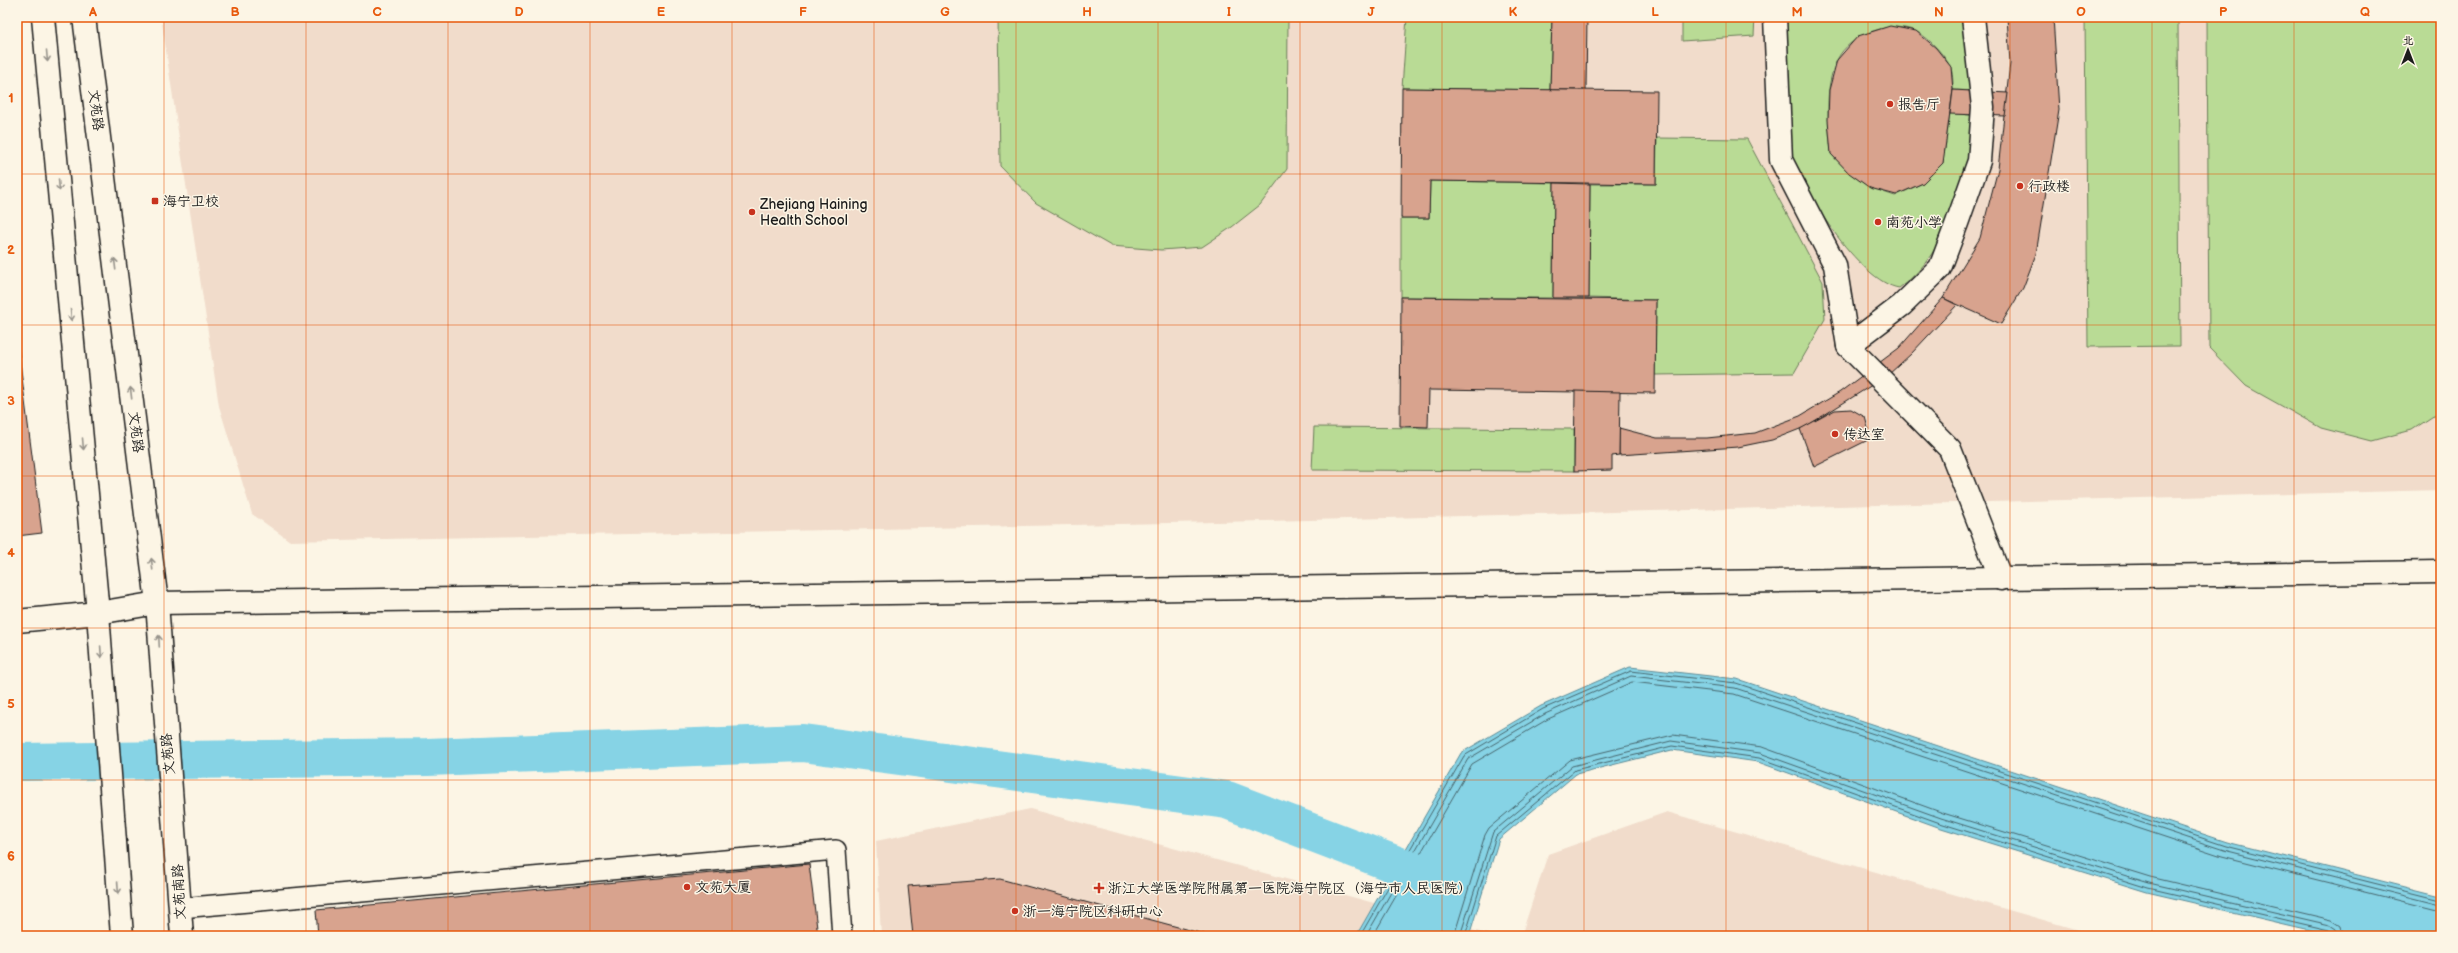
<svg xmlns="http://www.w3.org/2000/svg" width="2458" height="953" font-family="'Balsamiq Sans','LXGW WenKai TC',sans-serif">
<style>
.built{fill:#f1dccb}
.green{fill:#b9db95;stroke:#6a7c58}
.water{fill:#86d3e5;stroke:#5c8a95}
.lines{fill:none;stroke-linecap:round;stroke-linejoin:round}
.shore{stroke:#46656c;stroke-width:1}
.canal{stroke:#86d3e5;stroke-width:38}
.building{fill:#d8a38e;stroke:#1c1c1c}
.lane-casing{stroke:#1c1c1c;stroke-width:22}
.street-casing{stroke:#1c1c1c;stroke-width:25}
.secondary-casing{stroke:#1c1c1c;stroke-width:25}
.lane{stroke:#fcf5e5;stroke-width:19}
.street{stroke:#fcf5e5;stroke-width:22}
.secondary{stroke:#fcf5e5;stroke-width:22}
.oneway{stroke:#97938b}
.grid{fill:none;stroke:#e8590c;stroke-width:1;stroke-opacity:0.55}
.poi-dot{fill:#c8321e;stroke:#fcf5e5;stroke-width:1.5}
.labels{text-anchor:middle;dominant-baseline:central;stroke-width:3;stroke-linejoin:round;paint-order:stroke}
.poi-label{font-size:14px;fill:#1c1c1c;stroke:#fcf5e5;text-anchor:start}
.street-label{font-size:14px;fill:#1c1c1c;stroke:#fcf5e5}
.neatline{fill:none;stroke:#e8590c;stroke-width:1.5}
.grid-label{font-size:13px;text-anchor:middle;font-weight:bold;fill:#e8590c}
</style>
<rect width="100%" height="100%" fill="#fcf5e5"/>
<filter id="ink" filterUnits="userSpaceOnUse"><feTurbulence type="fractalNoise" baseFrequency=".025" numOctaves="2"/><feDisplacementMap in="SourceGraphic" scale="8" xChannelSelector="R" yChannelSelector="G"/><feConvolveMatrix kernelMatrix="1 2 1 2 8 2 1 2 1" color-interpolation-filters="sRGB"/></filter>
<g filter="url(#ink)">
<g class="built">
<path d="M161 17H2441V490L1310 520 290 541 252 514 219 406Z"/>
<path d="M1030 809 1495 936H881L876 841Z"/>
<path d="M1667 812 2099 936H1521L1548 854Z"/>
</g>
<g class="green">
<path d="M998 17H1288L1287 169 1260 205 1232 227 1202 247 1161 250 1111 246 1036 203 1000 166Z"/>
<path d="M1407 17H1552L1550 90 1402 88Z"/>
<path d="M1682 17H1755L1754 36 1682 41Z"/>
<path d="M1787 17H1962L1977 91 1953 90C1953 83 1953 72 1950 66 1944 55 1930 39 1919 33 1893 18 1849 34 1837 60 1823 89 1829 124 1831 154 1853 177 1864 186 1895 196L1923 183 1943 163 1950 113 1978 116C1963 174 1952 252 1899 288 1860 282 1799 188 1791 151 1788 138 1790 122 1789 108 1788 78 1786 47 1787 17Z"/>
<path d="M2085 17H2178L2180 346 2088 347Z"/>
<path d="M2207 17H2441V411L2412 430 2371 441 2321 428 2246 386 2209 348Z"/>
<path d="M1657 138 1747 139 1823 282 1825 319 1794 373 1655 375 1656 300 1589 298 1590 184H1656Z"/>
<path d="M1430 181 1554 183 1553 298 1401 297V218H1429Z"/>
<path d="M1314 427 1574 429V471L1312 470Z"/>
</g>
<path class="water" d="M1630 667 1737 679 2227 842 2441 896V936H2336L2147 892 1938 827 1758 762 1672 750 1576 774 1499 839 1469 936H1356L1461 753 1541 706Z"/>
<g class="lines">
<g class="shore">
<path d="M1360 936 1464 756 1543 709 1631 671 1736 683 2226 846 2441 900"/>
<path d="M1366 936 1468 759 1545 714 1631 676 1735 688 2224 850 2441 905"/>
<path d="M1373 936 1472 764 1548 719 1632 682 1734 694 2222 856 2441 911"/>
<path d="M1454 936 1485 835 1489 828 1570 760 1673 735 1762 747 1943 813 2150 877 2332 920 2341 926 2343 936"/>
<path d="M1460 936 1493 832 1572 766 1671 741 1760 753 1941 818 2149 883 2330 925 2336 929 2337 936"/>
<path d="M1465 936 1496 836 1575 770 1672 746 1759 758 1940 823 2148 888 2329 930 2332 936"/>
</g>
<path class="canal" d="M17 762 427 757 803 743 1227 800 1426 876"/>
</g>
<g class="building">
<path d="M1552 17H1587L1586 90H1550Z"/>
<path d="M2007 17H2053L2059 110 2036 254 2023 288 2001 324 1943 298 1980 238 1998 169 2010 63Z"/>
<path d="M1890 26 1916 31 1936 48 1951 67 1953 90 1943 163 1923 183 1896 195 1870 188 1849 173 1831 154 1828 120 1829 90 1837 60 1858 36Z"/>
<path d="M1402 88 1657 91 1656 184 1430 181 1429 218H1401Z"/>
<path d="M1953 90 2008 93 2005 116 1950 114Z"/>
<path d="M1554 183 1590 184 1589 298H1553Z"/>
<path d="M1401 297 1656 300 1655 393 1429 390 1428 427 1400 426Z"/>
<path d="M1943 298 1957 305 1911 354 1888 375 1805 427 1772 440 1738 447 1619 455V428L1657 438H1707L1755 433 1800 416 1840 392 1899 348Z"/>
<path d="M17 339 42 533 17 536Z"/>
<path d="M1575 391 1620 392 1619 455 1612 456V470L1574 471Z"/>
<path d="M1851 409 1865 417 1868 428V440L1814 467 1800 429 1835 410Z"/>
<path d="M809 864 818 936H318L316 910Z"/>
<path d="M1000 879 1211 936H913L908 886Z"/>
</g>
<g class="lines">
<defs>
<path id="lane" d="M180 908 836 850 842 936"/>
<g id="street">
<path d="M1775 17 1781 160 1835 265 1848 346 1950 449 2001 579"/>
<path d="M1848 346 1902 305 1940 268 1957 223 1979 161 1983 107 1973 17"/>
</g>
<g id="secondary">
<path d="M43 17 98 613 122 936"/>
<path d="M84 17 157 603 182 936"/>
<path d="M17 621 98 613 157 603 2441 572"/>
</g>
</defs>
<use href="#lane" class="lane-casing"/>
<use href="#street" class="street-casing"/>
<use href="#secondary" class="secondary-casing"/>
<use href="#lane" class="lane"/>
<use href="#street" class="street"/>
<use href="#secondary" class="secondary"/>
</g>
<defs><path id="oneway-shaft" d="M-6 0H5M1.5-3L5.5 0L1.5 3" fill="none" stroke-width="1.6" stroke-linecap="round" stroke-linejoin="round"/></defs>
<g class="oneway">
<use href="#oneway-shaft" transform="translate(47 56) rotate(85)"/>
<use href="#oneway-shaft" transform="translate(59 185) rotate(85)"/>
<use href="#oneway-shaft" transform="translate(115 264) rotate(-97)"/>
<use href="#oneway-shaft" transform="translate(71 315) rotate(85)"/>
<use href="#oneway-shaft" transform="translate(131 393) rotate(-97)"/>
<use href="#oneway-shaft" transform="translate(83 444) rotate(85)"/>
<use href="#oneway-shaft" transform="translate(152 564) rotate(-97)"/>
<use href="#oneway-shaft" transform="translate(159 641) rotate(-93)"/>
<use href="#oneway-shaft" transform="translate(101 652) rotate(86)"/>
<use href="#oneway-shaft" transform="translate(118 888) rotate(86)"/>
</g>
</g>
<path class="grid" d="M164 17V936M306 17V936M448 17V936M590 17V936M732 17V936M874 17V936M1016 17V936M1158 17V936M1300 17V936M1442 17V936M1584 17V936M1726 17V936M1868 17V936M2010 17V936M2152 17V936M2294 17V936M17 174H2441M17 325H2441M17 476H2441M17 628H2441M17 780H2441"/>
<g class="poi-dot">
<circle cx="1890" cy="104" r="4"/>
<circle cx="2020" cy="186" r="4"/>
<rect x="151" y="197" width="8" height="8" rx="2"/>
<circle cx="752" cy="212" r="4"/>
<circle cx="1878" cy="222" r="4"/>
<circle cx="1835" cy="434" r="4"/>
<circle cx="687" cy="887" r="4"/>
<path d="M1097 882h4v4h4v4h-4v4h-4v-4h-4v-4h4z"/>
<circle cx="1015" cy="911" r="4"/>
</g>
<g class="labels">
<g class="poi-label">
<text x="1898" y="104">报告厅</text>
<text x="2028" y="186">行政楼</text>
<text x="163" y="201">海宁卫校</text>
<text x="760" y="204">Zhejiang Haining<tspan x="760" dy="16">Health School</tspan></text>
<text x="1886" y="222">南苑小学</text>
<text x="1843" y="434">传达室</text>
<text x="695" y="887">文苑大厦</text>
<text x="1108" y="888">浙江大学医学院附属第一医院海宁院区（海宁市人民医院）</text>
<text x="1023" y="911">浙一海宁院区科研中心</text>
</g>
<g class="street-label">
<text transform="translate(96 110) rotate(83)">文苑路</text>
<text transform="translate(136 432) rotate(83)">文苑路</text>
<text transform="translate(168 754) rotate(-95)">文苑路</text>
<text transform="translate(179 892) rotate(-93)">文苑南路</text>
</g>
</g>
<rect width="2458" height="953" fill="none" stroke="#fcf5e5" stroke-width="44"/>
<g transform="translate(2408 50)" stroke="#fcf5e5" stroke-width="3" paint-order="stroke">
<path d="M0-3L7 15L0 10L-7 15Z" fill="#1c1c1c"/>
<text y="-6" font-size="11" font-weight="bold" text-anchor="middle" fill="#1c1c1c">北</text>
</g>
<rect x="22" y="22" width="2414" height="909" class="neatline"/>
<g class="grid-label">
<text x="93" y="16">A</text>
<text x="235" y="16">B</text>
<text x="377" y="16">C</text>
<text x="519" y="16">D</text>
<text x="661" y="16">E</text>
<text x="803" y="16">F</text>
<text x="945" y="16">G</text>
<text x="1087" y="16">H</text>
<text x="1229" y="16">I</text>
<text x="1371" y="16">J</text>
<text x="1513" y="16">K</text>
<text x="1655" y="16">L</text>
<text x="1797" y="16">M</text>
<text x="1939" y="16">N</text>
<text x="2081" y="16">O</text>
<text x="2223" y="16">P</text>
<text x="2365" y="16">Q</text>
<text x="11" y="102">1</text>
<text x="11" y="254">2</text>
<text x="11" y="405">3</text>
<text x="11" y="557">4</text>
<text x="11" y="708">5</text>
<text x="11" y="860">6</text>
</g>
</svg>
